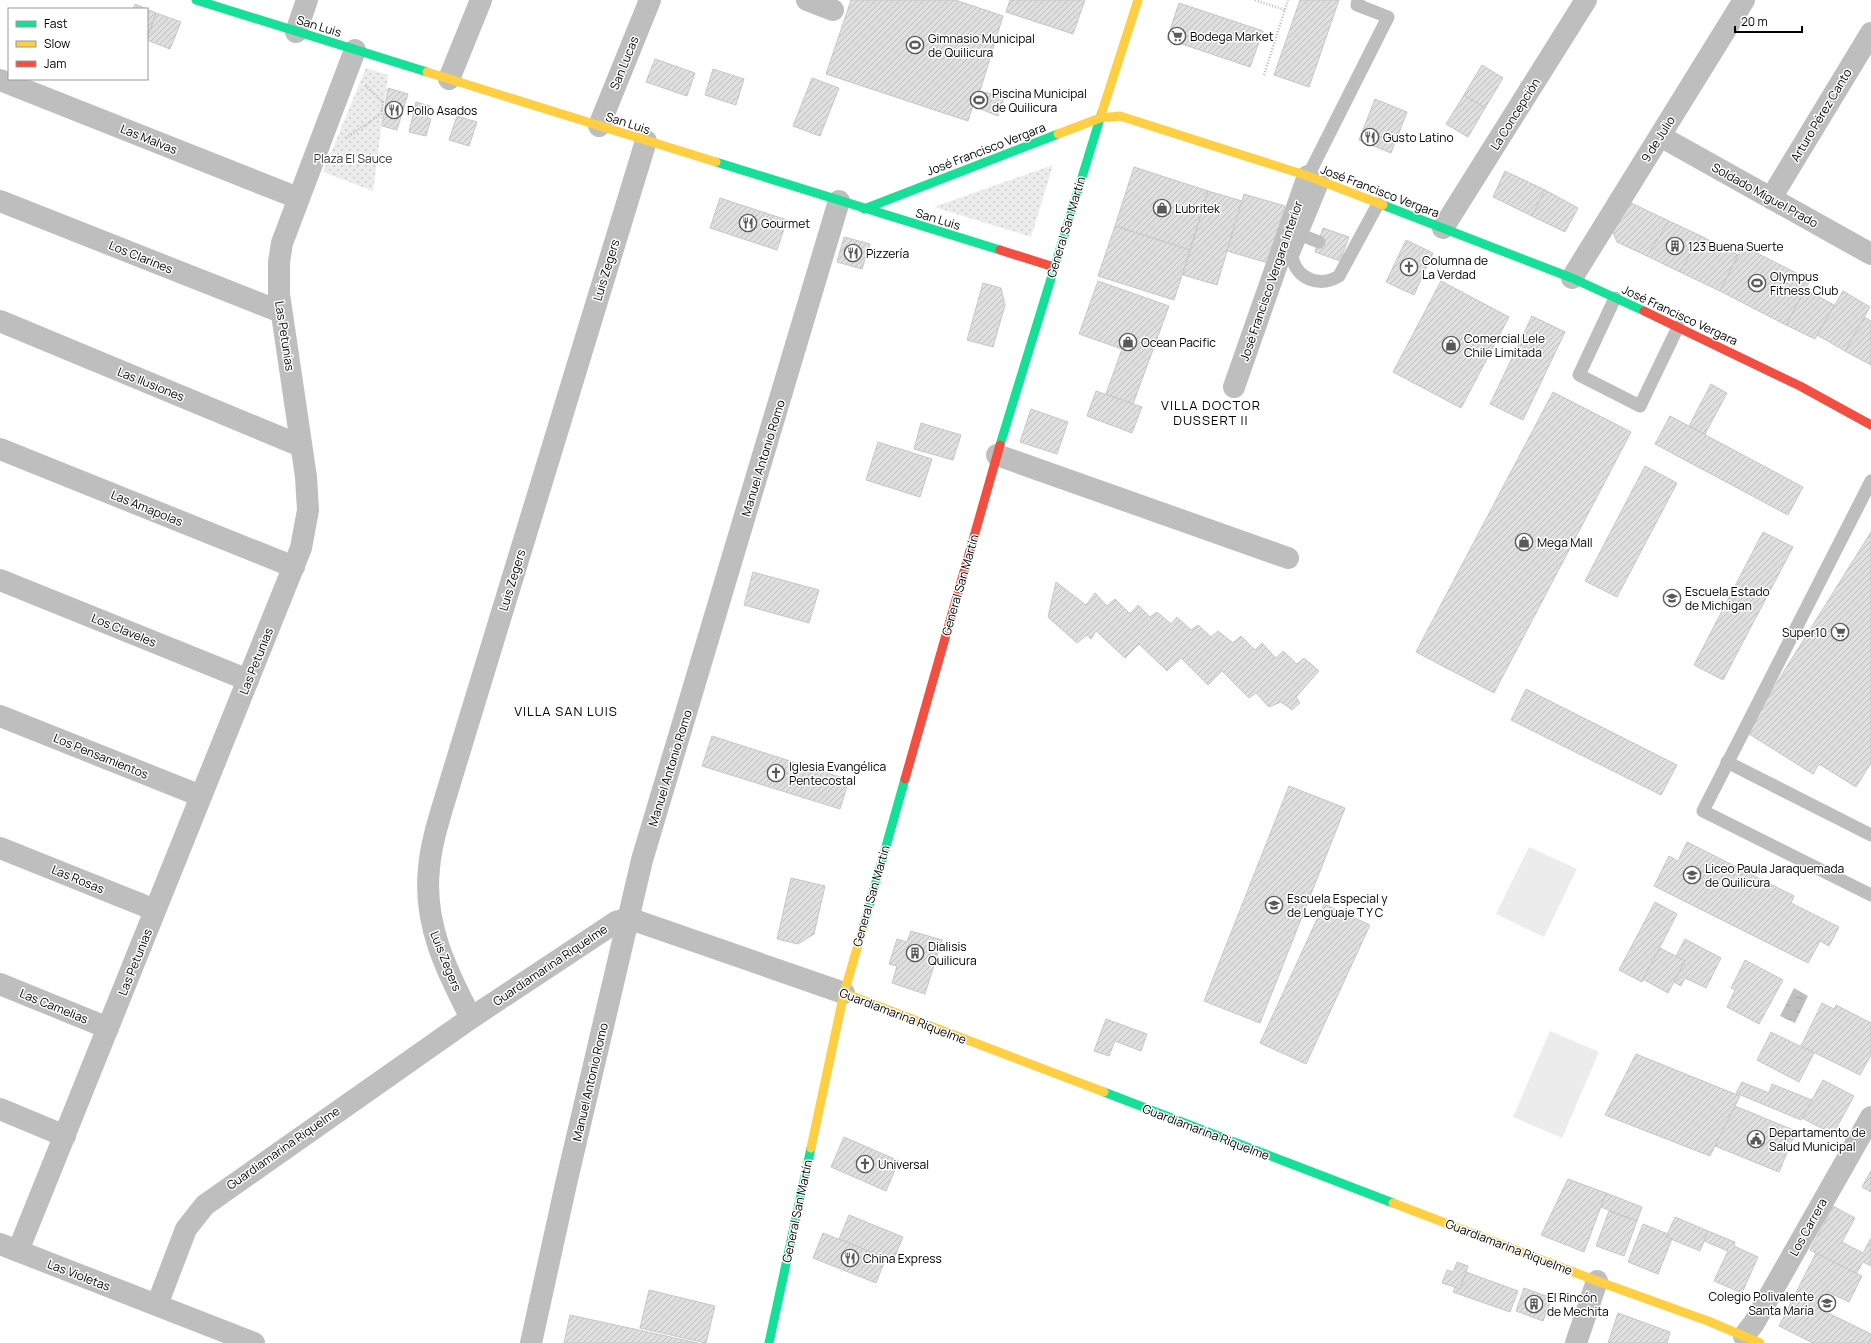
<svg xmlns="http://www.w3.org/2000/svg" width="1871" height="1343" font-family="Manrope,sans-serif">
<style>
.grass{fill:url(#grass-dots)}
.pitch{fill:#ececec}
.water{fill:url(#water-ripples)}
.building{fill:url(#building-hatch);stroke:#c7c7c7}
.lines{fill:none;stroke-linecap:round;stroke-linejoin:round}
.path{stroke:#b9b9b9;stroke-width:2.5;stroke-dasharray:1 2;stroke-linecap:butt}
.lane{stroke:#bebebe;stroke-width:13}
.street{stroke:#bebebe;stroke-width:22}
.fast{stroke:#16e098;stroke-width:9}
.slow{stroke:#ffcf43;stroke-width:9}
.jam{stroke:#f24e42;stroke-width:9}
.labels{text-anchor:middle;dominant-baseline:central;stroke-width:3;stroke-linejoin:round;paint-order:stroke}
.street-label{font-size:12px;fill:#000;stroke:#fff}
.poi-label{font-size:12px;fill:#000;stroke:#fff;text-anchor:start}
.park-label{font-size:12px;fill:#333;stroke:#fff}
.neighbourhood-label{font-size:13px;letter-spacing:1px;fill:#000;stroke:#fff}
</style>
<defs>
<pattern id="grass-dots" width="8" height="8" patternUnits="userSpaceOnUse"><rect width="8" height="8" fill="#ececec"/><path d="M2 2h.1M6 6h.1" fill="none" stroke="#c9c9c9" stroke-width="1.8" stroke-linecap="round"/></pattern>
<pattern id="water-ripples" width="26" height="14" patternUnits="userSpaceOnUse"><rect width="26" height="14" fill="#bfbfbf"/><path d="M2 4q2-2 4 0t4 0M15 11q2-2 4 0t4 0" fill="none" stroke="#a2a2a2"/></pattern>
<pattern id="building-hatch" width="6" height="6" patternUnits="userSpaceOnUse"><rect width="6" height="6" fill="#dfdfdf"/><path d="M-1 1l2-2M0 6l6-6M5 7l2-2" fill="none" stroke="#bebebe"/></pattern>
</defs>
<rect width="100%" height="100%" fill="#fff"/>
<g class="grass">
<path d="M366 68 388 75 373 191 323 172Z"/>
<path d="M1053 165 1031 237 934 207Z"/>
</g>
<g class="pitch">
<path d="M1529 847 1577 869 1544 937 1496 914Z"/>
<path d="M1550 1031 1599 1052 1562 1138 1513 1117Z"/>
</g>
<path class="water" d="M1794 988 1808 996 1795 1023 1780 1016Z"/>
<g class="building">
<path d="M851 0H955L1003 16 980 91 1004 97 998 116 973 106 968 121 826 74Z"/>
<path d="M1010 0H1085L1073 34 1006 12Z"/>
<path d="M1300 0H1339L1309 87 1274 75Z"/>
<path d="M1179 3 1263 31 1250 67 1167 39Z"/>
<path d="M135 4 156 13 147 37V9H133Z"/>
<path d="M156 13 181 22 170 49 147 40Z"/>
<path d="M655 59 695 73 687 96 646 82Z"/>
<path d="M1482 65 1503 78 1485 108 1464 95Z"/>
<path d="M713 69 744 79 736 105 705 95Z"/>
<path d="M812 78 839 88 820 136 793 126Z"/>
<path d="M388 88 408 94 397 130 382 126Z"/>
<path d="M1464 95 1485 108 1468 137 1446 124Z"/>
<path d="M1375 99 1407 112 1391 153 1359 140Z"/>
<path d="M416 102 430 106 427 118 431 119 426 136 409 132Z"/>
<path d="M457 116 477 122 469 146 449 140Z"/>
<path d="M1134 167 1208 191 1190 250 1115 226Z"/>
<path d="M1505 171 1545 190 1532 216 1493 197Z"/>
<path d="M1545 190 1578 208 1565 232 1532 216Z"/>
<path d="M1208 191 1242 201 1217 285 1183 275Z"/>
<path d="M1244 194 1285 206 1268 263 1227 251Z"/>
<path d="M720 198 787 220 777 250 710 228Z"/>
<path d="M1629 202 1669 221 1647 256 1617 242 1612 230Z"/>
<path d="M1669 221 1701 236 1680 272 1647 256Z"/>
<path d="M1115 226 1190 250 1174 300 1098 276Z"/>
<path d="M1323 228 1349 237 1340 261 1315 252Z"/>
<path d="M1701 236 1738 255 1720 291 1680 272Z"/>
<path d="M844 237 870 244 862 269 837 262Z"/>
<path d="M1406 240 1433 253 1414 295 1386 282Z"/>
<path d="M1743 246 1810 280 1786 325 1720 291Z"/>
<path d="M1098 281 1169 306 1133 404 1106 394 1122 349 1079 334Z"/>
<path d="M1441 281 1509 317 1461 408 1393 372Z"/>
<path d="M983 283 1001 288 1005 305 993 347 967 340Z"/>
<path d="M1805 289 1834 305 1815 339 1786 325Z"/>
<path d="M1843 291 1870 307 1845 351 1817 335Z"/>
<path d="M1532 316 1565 332 1523 420 1490 404Z"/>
<path d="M1864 317 1871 321V365L1845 351Z"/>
<path d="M1711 384 1727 393 1705 434 1689 426Z"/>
<path d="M1096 391 1142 407 1132 433 1087 416Z"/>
<path d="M1553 392 1631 432 1494 693 1416 652Z"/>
<path d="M1031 409 1068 422 1057 454 1020 442Z"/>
<path d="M1670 416 1803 487 1788 515 1655 444Z"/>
<path d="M921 423 961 435 953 460 914 449Z"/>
<path d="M878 442 932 459 920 497 866 480Z"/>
<path d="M1645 466 1677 483 1617 597 1585 581Z"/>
<path d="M1763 532 1793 547 1723 680 1694 665Z"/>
<path d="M1871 532V763L1856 787 1819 764 1813 774 1746 732Z"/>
<path d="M753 572 819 590 809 623 744 605Z"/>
<path d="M1056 582 1086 605 1095 593 1107 606 1115 599 1130 614 1138 605 1150 617 1157 612 1171 624 1177 617 1191 630 1198 625 1211 637 1218 631 1233 643 1241 636 1255 650 1262 643 1276 658 1283 651 1297 664 1304 658 1319 671 1296 697 1300 703 1292 710 1281 702 1269 707 1256 693 1249 698 1222 671 1208 685 1181 658 1167 671 1139 644 1125 658 1096 631 1091 639 1087 635 1077 643 1048 617Z"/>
<path d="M1526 689 1677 765 1661 795 1511 720Z"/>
<path d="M712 736 849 780 840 809 702 766Z"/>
<path d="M1289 786 1345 808 1260 1023 1204 1001Z"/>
<path d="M1687 842 1794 896 1791 903 1839 927 1829 946 1820 941 1808 963 1654 886 1669 856 1678 861Z"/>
<path d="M791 878 825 886 814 934 798 944 777 939Z"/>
<path d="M1655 902 1677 914 1642 982 1619 970Z"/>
<path d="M1324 904 1370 925 1306 1064 1260 1043Z"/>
<path d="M911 931 942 940 925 994 892 983 897 966 889 964 897 939 907 942Z"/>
<path d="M1685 939 1721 958 1706 988 1685 978 1681 986 1674 982 1685 961 1676 956Z"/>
<path d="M1660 948 1685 961 1668 993 1643 979Z"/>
<path d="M1745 960 1783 980 1759 1024 1727 1007 1735 990 1731 988Z"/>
<path d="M1822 1003 1834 1009 1836 1005 1871 1023V1055L1860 1075 1801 1046Z"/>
<path d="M1106 1019 1147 1034 1141 1051 1115 1041 1109 1056 1094 1051Z"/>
<path d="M1771 1032 1814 1053 1799 1082 1757 1060Z"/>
<path d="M1636 1054 1740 1096 1710 1156 1605 1115Z"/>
<path d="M1823 1080 1854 1096 1833 1134 1802 1118Z"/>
<path d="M1742 1082 1769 1093 1772 1084 1812 1100 1801 1120 1736 1093Z"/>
<path d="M1735 1106 1796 1131 1779 1172 1715 1146Z"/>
<path d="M844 1137 899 1161 886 1191 831 1167Z"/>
<path d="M1871 1171V1192L1862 1187Z"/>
<path d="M1568 1179 1606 1193 1584 1252 1541 1235Z"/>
<path d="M1606 1193 1642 1207 1637 1221 1601 1207Z"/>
<path d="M1833 1206 1855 1218 1842 1242 1863 1253 1871 1238V1266L1863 1262 1856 1274 1810 1250Z"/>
<path d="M1609 1211 1637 1221 1624 1256 1596 1246Z"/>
<path d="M849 1215 903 1237 893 1261 839 1239Z"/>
<path d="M1675 1217 1708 1231 1700 1251 1666 1237Z"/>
<path d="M1643 1224 1668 1234 1666 1237 1672 1239 1658 1274 1628 1262Z"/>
<path d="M1708 1231 1735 1242 1734 1246 1758 1257 1742 1293 1714 1281 1728 1251 1704 1241Z"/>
<path d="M823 1233 886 1258 876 1283 813 1258Z"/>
<path d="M1816 1253 1862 1276 1849 1302 1828 1292 1820 1309 1871 1334V1343H1813L1779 1326Z"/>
<path d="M1457 1262 1468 1266 1460 1289 1442 1283 1447 1270 1453 1272Z"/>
<path d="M1466 1272 1518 1291 1510 1312 1453 1292 1455 1287 1460 1289Z"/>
<path d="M1524 1288 1552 1298 1543 1321 1516 1311Z"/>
<path d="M649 1290 715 1306 706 1343 640 1328Z"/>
<path d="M1618 1313 1670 1332 1667 1343H1608Z"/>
<path d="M570 1315 698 1343H564Z"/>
</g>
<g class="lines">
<g class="path">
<path d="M1255 0 1285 10"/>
<path d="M1264 75 1288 0"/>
<path d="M346 138 381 114 383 102 365 85"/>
</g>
<g class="lane">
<path d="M1308 176 1388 17 1357 5 1358 0"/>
<path d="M1323 182 1292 257C1297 279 1319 288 1339 276L1378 204"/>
<path d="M1301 235 1319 242"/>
<path d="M1615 298 1579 375 1640 406 1678 327"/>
<path d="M1871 481 1703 811 1871 895"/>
<path d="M1727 762 1871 835"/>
</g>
<g class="street">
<path d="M807 0 833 10"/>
<path d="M296 32 307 0"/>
<path d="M449 79 481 0"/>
<path d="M0 80 298 198"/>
<path d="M599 126 650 0"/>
<path d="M1660 136 1871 254"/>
<path d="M1771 198 1871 33"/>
<path d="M0 201 281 312"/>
<path d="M1443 228 1586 0"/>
<path d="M1572 278 1744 0"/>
<path d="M0 321 301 446"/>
<path d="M1234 387 1308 176"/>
<path d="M0 449 294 567"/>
<path d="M997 455 1288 558"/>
<path d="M0 580 248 680"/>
<path d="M0 716 201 796"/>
<path d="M0 848 155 910"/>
<path d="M0 984 108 1028"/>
<path d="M471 1018C446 970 423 923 429 868 431 845 438 822 445 799L646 141"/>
<path d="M0 1109 65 1136"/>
<path d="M0 1244 254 1343"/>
<path d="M18 1251 301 548 308 510 306 477 279 294V262L282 243 355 50"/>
<path d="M157 1305 186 1229 205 1205 471 1018 616 922 628 918 844 993"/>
<path d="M1744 1336 1754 1323 1871 1117"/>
<path d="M531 1343 566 1184 642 860 839 201"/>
<path d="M1576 1343 1597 1281"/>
</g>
<g class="fast">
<path d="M196 0 427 72"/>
<path d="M716 162 1000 250"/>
<path d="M1383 205 1572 278 1644 311"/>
<path d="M864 209 1058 134"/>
<path d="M1000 445 1102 112"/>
<path d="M863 928 905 779"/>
<path d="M1104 1092 1393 1203"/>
<path d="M769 1343 811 1148"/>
</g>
<g class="slow">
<path d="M427 72 716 162"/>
<path d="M1102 112 1138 0"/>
<path d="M1058 134 1100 118 1120 116 1308 176 1383 205"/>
<path d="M844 993 1104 1092"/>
<path d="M811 1148 844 993 863 928"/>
<path d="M1393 1203 1597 1281 1708 1321 1760 1343"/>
</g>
<g class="jam">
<path d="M1000 250 1054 267"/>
<path d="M1644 311 1800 386 1871 425"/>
<path d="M905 779 1000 445"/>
</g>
</g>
<defs>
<symbol id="supermarket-ring" viewBox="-11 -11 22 22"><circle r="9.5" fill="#fff" stroke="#595959" stroke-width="1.5"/><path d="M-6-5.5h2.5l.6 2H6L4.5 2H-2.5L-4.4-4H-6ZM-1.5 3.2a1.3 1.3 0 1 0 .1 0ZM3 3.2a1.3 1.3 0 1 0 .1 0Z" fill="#595959"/></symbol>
<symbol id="stadium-ring" viewBox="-11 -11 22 22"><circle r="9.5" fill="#fff" stroke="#595959" stroke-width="1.5"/><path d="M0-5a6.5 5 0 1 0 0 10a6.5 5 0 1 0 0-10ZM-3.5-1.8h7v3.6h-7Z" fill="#595959"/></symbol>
<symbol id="restaurant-ring" viewBox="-11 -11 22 22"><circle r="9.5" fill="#fff" stroke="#595959" stroke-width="1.5"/><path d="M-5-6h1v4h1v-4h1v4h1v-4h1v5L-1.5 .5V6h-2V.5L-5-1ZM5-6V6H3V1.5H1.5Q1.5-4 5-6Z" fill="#595959"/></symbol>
<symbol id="shop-ring" viewBox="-11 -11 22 22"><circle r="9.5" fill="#fff" stroke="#595959" stroke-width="1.5"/><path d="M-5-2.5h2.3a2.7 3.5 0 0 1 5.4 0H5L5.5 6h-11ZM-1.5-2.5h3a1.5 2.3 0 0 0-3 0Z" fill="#595959"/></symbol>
<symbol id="building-ring" viewBox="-11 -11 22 22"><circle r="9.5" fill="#fff" stroke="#595959" stroke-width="1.5"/><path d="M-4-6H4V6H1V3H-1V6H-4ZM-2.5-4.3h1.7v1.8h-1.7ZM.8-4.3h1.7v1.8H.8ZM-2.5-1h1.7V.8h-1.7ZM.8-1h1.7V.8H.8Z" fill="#595959"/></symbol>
<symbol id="church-ring" viewBox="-11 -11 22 22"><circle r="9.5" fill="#fff" stroke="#595959" stroke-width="1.5"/><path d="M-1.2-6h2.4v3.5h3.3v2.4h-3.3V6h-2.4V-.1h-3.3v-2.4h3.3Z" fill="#595959"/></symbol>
<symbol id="school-ring" viewBox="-11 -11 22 22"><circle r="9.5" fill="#fff" stroke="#595959" stroke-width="1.5"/><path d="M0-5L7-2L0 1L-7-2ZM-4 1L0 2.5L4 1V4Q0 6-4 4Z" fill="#595959"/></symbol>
<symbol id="civic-ring" viewBox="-11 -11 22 22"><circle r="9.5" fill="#fff" stroke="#595959" stroke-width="1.5"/><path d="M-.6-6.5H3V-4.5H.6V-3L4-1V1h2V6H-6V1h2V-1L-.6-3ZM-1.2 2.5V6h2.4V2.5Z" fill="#595959"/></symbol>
</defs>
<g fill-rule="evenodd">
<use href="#supermarket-ring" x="1167" y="26" width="20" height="20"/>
<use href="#stadium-ring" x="905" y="35" width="20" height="20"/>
<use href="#stadium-ring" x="969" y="90" width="20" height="20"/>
<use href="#restaurant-ring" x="384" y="100" width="20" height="20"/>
<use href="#restaurant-ring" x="1360" y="127" width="20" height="20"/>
<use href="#shop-ring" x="1152" y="198" width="20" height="20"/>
<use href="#restaurant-ring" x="738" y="213" width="20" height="20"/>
<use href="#building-ring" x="1665" y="236" width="20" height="20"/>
<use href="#restaurant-ring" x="843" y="243" width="20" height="20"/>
<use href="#church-ring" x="1399" y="257" width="20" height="20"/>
<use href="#stadium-ring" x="1747" y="273" width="20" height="20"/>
<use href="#shop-ring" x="1118" y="332" width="20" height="20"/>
<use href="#shop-ring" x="1441" y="335" width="20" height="20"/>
<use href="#shop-ring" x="1514" y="532" width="20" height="20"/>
<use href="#school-ring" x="1662" y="588" width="20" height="20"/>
<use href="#supermarket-ring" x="1830" y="622" width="20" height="20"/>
<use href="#church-ring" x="766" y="763" width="20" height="20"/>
<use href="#school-ring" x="1682" y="865" width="20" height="20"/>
<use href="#school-ring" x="1264" y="895" width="20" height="20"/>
<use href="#building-ring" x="905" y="943" width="20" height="20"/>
<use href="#civic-ring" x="1746" y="1129" width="20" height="20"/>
<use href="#church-ring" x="855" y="1154" width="20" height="20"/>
<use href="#restaurant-ring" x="840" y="1248" width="20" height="20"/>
<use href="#school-ring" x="1817" y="1293" width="20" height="20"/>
<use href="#building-ring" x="1524" y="1294" width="20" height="20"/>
</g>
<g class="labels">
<g class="street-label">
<text transform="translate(319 26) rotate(17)">San Luis</text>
<text transform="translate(624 63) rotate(-68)">San Lucas</text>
<text transform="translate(1515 114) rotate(-58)">La Concepción</text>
<text transform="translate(1821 115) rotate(-59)">Arturo Pérez Canto</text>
<text transform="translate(628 123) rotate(18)">San Luis</text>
<text transform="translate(149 139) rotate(22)">Las Malvas</text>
<text transform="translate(1658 139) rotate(-58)">9 de Julio</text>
<text transform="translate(986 149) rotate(-21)">José Francisco Vergara</text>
<text transform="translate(1380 191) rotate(21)">José Francisco Vergara</text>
<text transform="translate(1765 195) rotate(29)">Soldado Miguel Prado</text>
<text transform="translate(938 219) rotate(17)">San Luis</text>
<text transform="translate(1066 227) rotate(-73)">General San Martín</text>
<text transform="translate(141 257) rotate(22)">Los Clarines</text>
<text transform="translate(606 270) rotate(-73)">Luis Zegers</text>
<text transform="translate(1271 281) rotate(-71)">José Francisco Vergara Interior</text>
<text transform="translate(1680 315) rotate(25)">José Francisco Vergara</text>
<text transform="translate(285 336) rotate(81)">Las Petunias</text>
<text transform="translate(151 384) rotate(22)">Las Ilusiones</text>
<text transform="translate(763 458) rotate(-73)">Manuel Antonio Romo</text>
<text transform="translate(147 508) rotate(22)">Las Amapolas</text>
<text transform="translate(512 580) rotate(-73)">Luis Zegers</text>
<text transform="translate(960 585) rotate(-74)">General San Martín</text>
<text transform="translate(124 630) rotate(22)">Los Claveles</text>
<text transform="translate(256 661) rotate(-68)">Las Petunias</text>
<text transform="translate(101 756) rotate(22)">Los Pensamientos</text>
<text transform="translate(670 768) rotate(-73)">Manuel Antonio Romo</text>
<text transform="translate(78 879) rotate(22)">Las Rosas</text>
<text transform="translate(871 896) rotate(-74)">General San Martín</text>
<text transform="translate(446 961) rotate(68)">Luis Zegers</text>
<text transform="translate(135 962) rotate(-68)">Las Petunias</text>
<text transform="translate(550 965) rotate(-34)">Guardiamarina Riquelme</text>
<text transform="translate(54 1006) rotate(22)">Las Camelias</text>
<text transform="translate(903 1016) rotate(21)">Guardiamarina Riquelme</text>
<text transform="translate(590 1082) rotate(-77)">Manuel Antonio Romo</text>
<text transform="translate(1206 1132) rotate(21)">Guardiamarina Riquelme</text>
<text transform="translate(283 1148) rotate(-35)">Guardiamarina Riquelme</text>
<text transform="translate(797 1211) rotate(-78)">General San Martín</text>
<text transform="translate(1808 1227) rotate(-61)">Los Carrera</text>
<text transform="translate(1509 1247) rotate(21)">Guardiamarina Riquelme</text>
<text transform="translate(79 1275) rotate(21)">Las Violetas</text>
</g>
<g class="poi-label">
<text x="1190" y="36">Bodega Market</text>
<text x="928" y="38">Gimnasio Municipal<tspan x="928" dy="14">de Quilicura</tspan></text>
<text x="992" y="93">Piscina Municipal<tspan x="992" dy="14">de Quilicura</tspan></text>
<text x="407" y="110">Pollo Asados</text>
<text x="1383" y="137">Gusto Latino</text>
<text x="1175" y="208">Lubritek</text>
<text x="761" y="223">Gourmet</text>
<text x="1688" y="246">123 Buena Suerte</text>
<text x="866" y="253">Pizzería</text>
<text x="1422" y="260">Columna de<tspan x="1422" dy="14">La Verdad</tspan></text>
<text x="1770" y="276">Olympus<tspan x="1770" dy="14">Fitness Club</tspan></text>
<text x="1464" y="338">Comercial Lele<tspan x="1464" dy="14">Chile Limitada</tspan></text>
<text x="1141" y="342">Ocean Pacific</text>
<text x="1537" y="542">Mega Mall</text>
<text x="1685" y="591">Escuela Estado<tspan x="1685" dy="14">de Michigan</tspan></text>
<text x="1827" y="632" text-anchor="end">Super10</text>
<text x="789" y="766">Iglesia Evangélica<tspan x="789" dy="14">Pentecostal</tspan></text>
<text x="1705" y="868">Liceo Paula Jaraquemada<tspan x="1705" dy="14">de Quilicura</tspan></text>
<text x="1287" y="898">Escuela Especial y<tspan x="1287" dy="14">de Lenguaje T Y C</tspan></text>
<text x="928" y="946">Dialisis<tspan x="928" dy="14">Quilicura</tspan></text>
<text x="1769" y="1132">Departamento de<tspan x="1769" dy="14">Salud Municipal</tspan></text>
<text x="878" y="1164">Universal</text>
<text x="863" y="1258">China Express</text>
<text x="1814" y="1296" text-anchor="end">Colegio Polivalente<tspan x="1814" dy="14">Santa María</tspan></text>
<text x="1547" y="1297">El Rincón<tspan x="1547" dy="14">de Mechita</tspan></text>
</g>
<g class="park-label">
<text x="353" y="158">Plaza El Sauce</text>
</g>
<g class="neighbourhood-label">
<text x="1211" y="405">VILLA DOCTOR<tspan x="1211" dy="15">DUSSERT II</tspan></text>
<text x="566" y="711">VILLA SAN LUIS</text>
</g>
</g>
<rect x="8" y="8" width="140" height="72" fill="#ffffff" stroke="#999999"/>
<rect x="16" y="21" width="20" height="6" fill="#16e098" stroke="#999999"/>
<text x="44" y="28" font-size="12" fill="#000000">Fast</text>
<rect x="16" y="41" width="20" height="6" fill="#ffcf43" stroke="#999999"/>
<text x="44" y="48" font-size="12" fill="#000000">Slow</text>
<rect x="16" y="61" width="20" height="6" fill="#f24e42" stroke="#999999"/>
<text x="44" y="68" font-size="12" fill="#000000">Jam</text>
<path d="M1735 26v6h67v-6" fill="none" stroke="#000000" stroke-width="2"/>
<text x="1741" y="26" font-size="12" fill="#000000" stroke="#ffffff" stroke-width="3" paint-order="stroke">20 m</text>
</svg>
